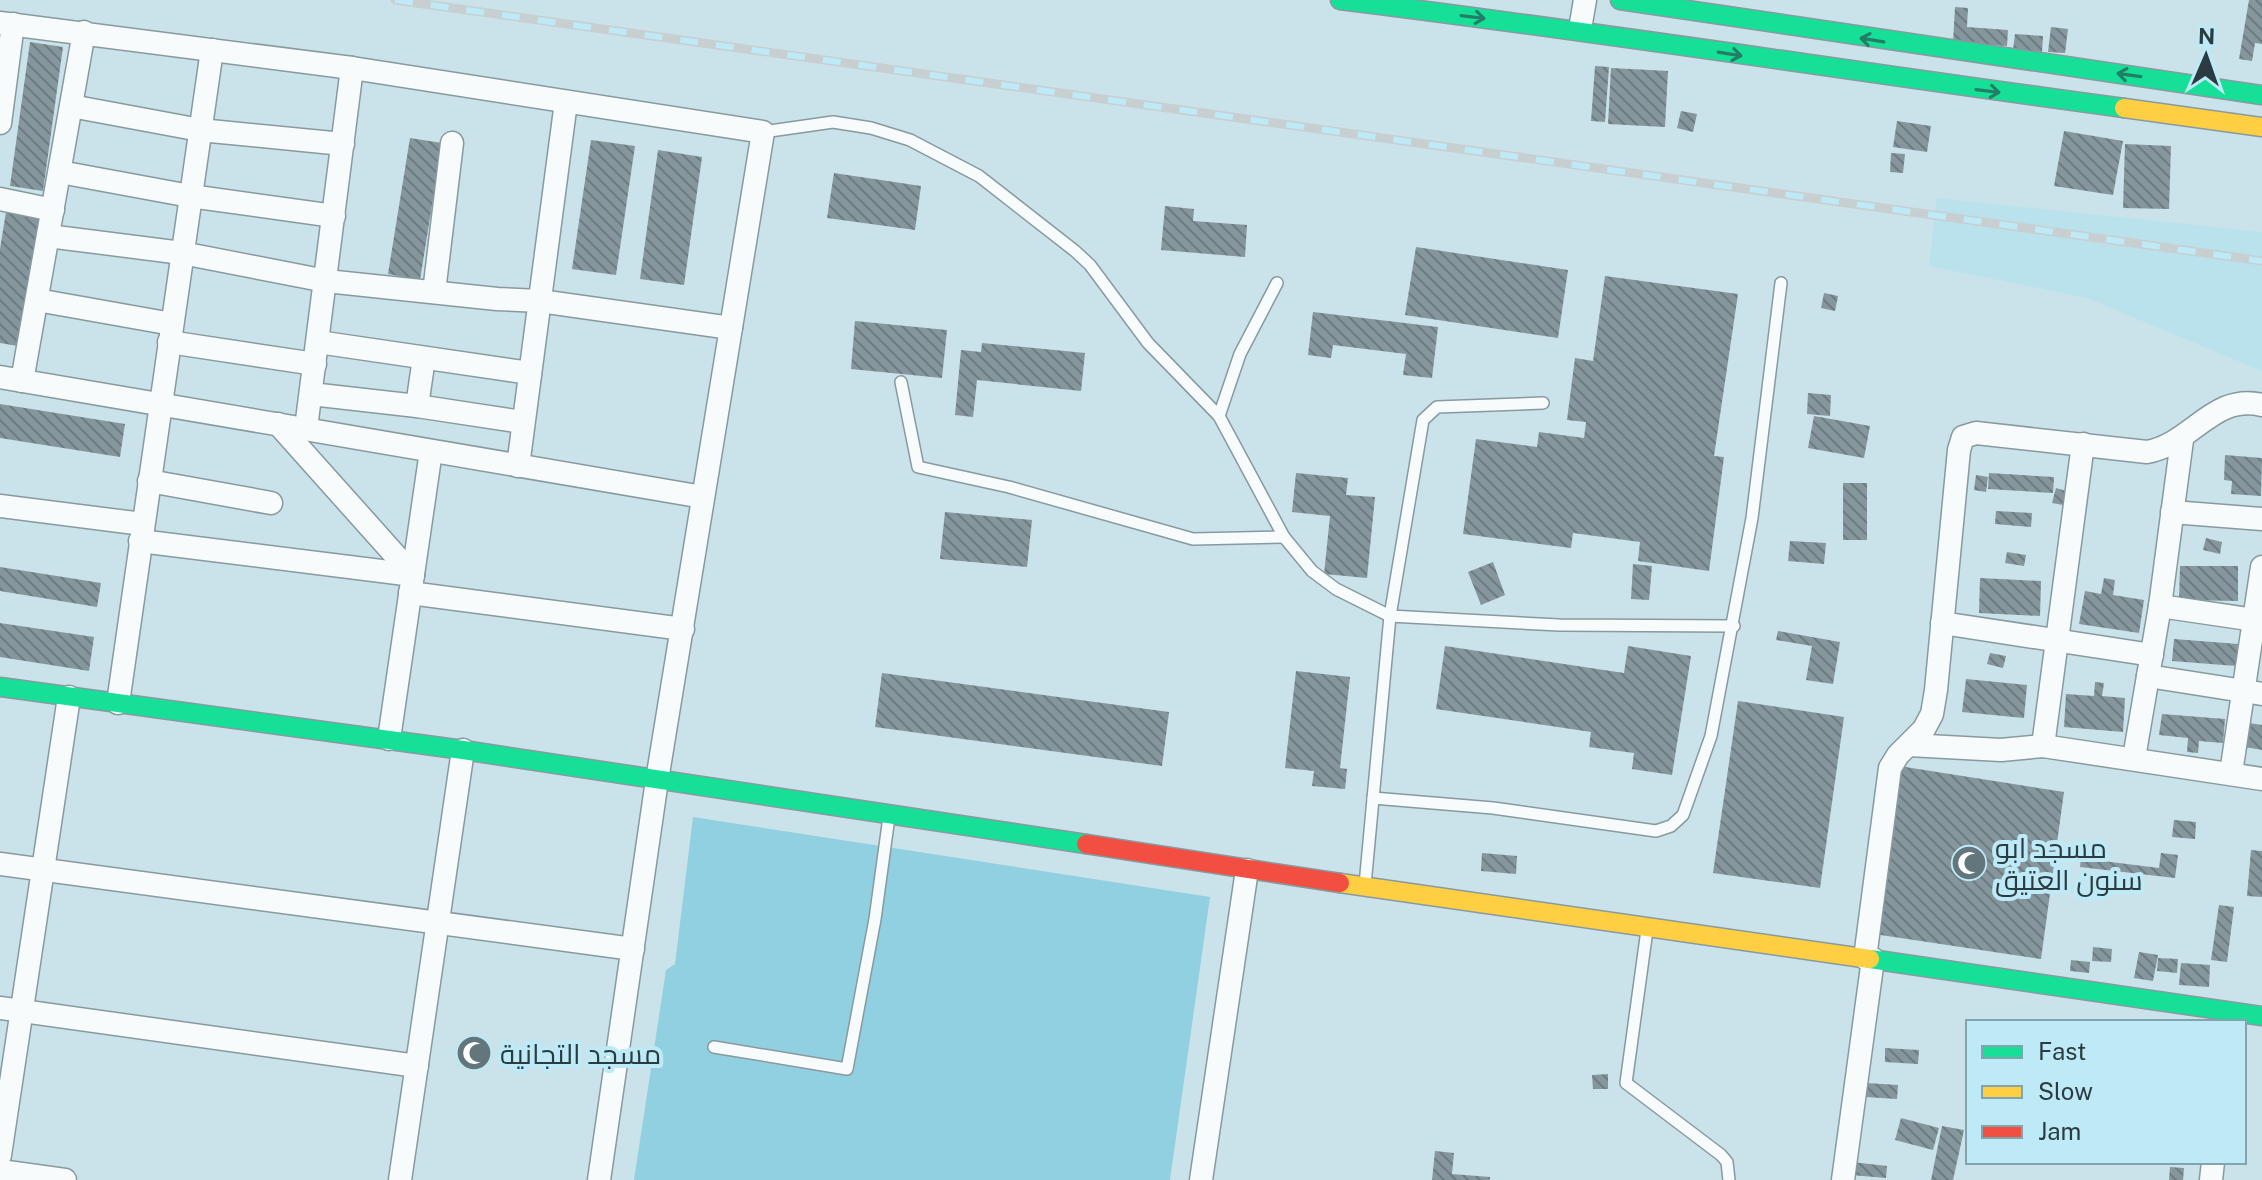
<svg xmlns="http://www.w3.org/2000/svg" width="2262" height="1180" font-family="'Public Sans',Cairo,sans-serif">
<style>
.built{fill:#bae2ed}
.green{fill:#91d0e0}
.building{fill:url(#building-back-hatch)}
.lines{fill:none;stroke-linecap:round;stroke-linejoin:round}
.lane-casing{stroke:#879a9f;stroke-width:14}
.street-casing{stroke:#879a9f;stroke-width:25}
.fast-casing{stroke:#879a9f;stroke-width:21}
.slow-casing{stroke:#879a9f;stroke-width:21}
.jam-casing{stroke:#879a9f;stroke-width:21}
.lane{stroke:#f7fbfc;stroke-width:11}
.street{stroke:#f7fbfc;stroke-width:22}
.fast{stroke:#16e098;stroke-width:18}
.slow{stroke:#ffcf43;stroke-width:18}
.jam{stroke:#f24e42;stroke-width:18}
.rail-casing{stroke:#c8cfd1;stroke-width:9}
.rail{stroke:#bdeaf6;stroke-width:6;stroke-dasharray:18;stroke-linecap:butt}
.oneway{stroke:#227e64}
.labels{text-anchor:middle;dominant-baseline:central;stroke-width:8;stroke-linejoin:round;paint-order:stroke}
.poi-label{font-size:28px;fill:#2a3c41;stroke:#bdeaf6;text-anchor:start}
</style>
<defs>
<pattern id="building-back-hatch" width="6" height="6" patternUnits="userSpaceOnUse" patternTransform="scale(2)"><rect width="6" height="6" fill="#85979d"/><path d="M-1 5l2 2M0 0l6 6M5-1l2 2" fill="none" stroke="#6d7c82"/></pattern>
</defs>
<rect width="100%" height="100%" fill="#cae2e9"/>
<path class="built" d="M1937 198 2262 232V371L2087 298 1929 266Z"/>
<path class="green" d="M693 817 1210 897 1170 1180H634L666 970 675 964Z"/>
<g class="building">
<path d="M2249 0H2262V44L2255 43 2252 61 2239 59Z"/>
<path d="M1955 7 1968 8 1967 27 2008 30 2007 46 1953 43Z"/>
<path d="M2051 27 2068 29 2065 53 2048 52Z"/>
<path d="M2015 34 2043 36 2042 52 2013 50Z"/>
<path d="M30 42 63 47 43 191 10 186Z"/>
<path d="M1595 66 1609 67 1605 122 1591 121Z"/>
<path d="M1611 68 1668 71 1665 127 1608 124Z"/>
<path d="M1681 111 1697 114 1693 132 1677 128Z"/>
<path d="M1897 121 1931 126 1927 152 1893 147Z"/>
<path d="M2064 131 2123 141 2113 195 2054 186Z"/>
<path d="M410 138 442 143 420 280 388 274Z"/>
<path d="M591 140 635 146 616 275 572 269Z"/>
<path d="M2125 144 2171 146 2169 209 2123 208Z"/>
<path d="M658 150 702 157 684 285 640 279Z"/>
<path d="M1891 153 1905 154 1903 173 1890 172Z"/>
<path d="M834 173 921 186 915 230 827 218Z"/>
<path d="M1165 206 1194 209 1193 221 1247 225 1245 257 1161 250Z"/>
<path d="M6 212 39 218 18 346 0 343V249Z"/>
<path d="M1416 247 1568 270 1558 338 1405 315Z"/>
<path d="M1605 276 1738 294 1714 456 1724 457 1709 571 1638 561 1640 542 1573 533 1571 548 1463 534 1476 439 1537 447 1539 432 1584 438 1586 422 1567 420 1575 358 1593 361Z"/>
<path d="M1824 293 1838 296 1835 311 1821 308Z"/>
<path d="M1313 312 1438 327 1432 378 1403 375 1406 354 1333 345 1331 358 1308 355Z"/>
<path d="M855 321 947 330 942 378 851 369Z"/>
<path d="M982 343 1085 353 1081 391 977 380 973 417 955 415 961 350 981 352Z"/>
<path d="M1808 393 1831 395 1830 416 1807 414Z"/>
<path d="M0 404 125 424 120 457 0 438Z"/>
<path d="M1814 416 1870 426 1864 458 1808 448Z"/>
<path d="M2225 455 2262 458 2261 496 2231 494 2232 481 2224 480Z"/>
<path d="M1296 473 1348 478 1346 495 1375 497 1367 578 1324 574 1330 516 1292 512Z"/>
<path d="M1989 473 2054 477 2053 493 1988 489Z"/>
<path d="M1976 475 1988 477 1986 492 1974 490Z"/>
<rect x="1843" y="483" width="24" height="57"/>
<path d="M2056 488 2066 491 2063 505 2052 503Z"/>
<path d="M1996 511 2032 513 2031 527 1995 524Z"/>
<path d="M945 512 1032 520 1027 567 940 559Z"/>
<path d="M2206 538 2222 542 2220 554 2203 550Z"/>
<path d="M1790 541 1826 543 1824 564 1788 561Z"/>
<path d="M2007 552 2026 555 2024 566 2005 563Z"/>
<path d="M1493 562 1505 595 1481 605 1468 572Z"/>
<path d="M1633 564 1652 566 1649 600 1631 599Z"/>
<path d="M2180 566H2238V601L2179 600Z"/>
<path d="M0 567 101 583 97 607 0 591Z"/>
<path d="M1980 578 2041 581 2040 616 1979 613Z"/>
<path d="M2104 578 2115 580 2113 595 2144 600 2139 633 2079 624 2085 591 2101 594Z"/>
<path d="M0 623 94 637 89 671 0 657Z"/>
<path d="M1778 631 1840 642 1833 684 1806 680 1812 646 1776 640Z"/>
<path d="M2174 639 2238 644 2236 666 2172 661Z"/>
<path d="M1445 646 1624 673 1628 646 1691 656 1672 775 1632 769 1634 753 1589 747 1591 732 1436 709Z"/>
<path d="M1990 653 2006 656 2003 668 1987 664Z"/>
<path d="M1296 671 1350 677 1340 768 1347 769 1345 789 1312 786 1314 771 1285 768Z"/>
<path d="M882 673 1169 712 1162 766 875 727Z"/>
<path d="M1966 679 2027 685 2024 718 1962 712Z"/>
<path d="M2095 682 2104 683 2102 696 2125 698 2123 732 2064 727 2066 694 2094 696Z"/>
<path d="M1738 701 1844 717 1820 888 1713 873Z"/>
<path d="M2162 714 2225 719 2223 743 2199 741 2198 753 2187 752 2188 738 2159 735Z"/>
<path d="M2249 723 2262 725V750L2245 747Z"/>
<path d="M1899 766 2064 792 2041 959 1874 934Z"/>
<path d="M2174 820 2196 822 2195 839 2172 837Z"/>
<path d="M2083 842 2105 845 2103 861 2159 868 2161 853 2178 855 2175 878 2080 867Z"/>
<path d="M2251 850 2262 851V897L2247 896Z"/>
<path d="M1482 853 1517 856 1516 874 1481 871Z"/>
<path d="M2219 905 2234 907 2227 962 2211 960Z"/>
<path d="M2093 947 2112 949 2111 962 2092 961Z"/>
<path d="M2139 952 2158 955 2153 981 2134 978Z"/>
<path d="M2158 958 2178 959 2177 973 2157 971Z"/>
<path d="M2071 960 2090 962 2089 973 2070 971Z"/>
<path d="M2181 963 2210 965 2209 987 2179 985Z"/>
<path d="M1885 1048 1919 1050 1918 1064 1885 1062Z"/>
<path d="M1608 1074V1089H1593L1592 1075Z"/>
<path d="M1866 1083 1898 1085 1897 1099 1865 1097Z"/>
<path d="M1901 1118 1939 1128 1933 1150 1895 1140Z"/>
<path d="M1942 1126 1964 1130 1953 1180H1931Z"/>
<path d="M1435 1151 1454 1153 1452 1174 1490 1177V1180H1432Z"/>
<path d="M1852 1162 1887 1166 1886 1178 1851 1175Z"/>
<path d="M2170 1167 2184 1168 2183 1180H2169Z"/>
</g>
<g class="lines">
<defs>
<g id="lane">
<path d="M763 132 833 122 871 128 910 140 979 176 1075 251 1090 265 1148 343 1219 416 1284 537 1312 571 1336 589 1390 616 1559 625 1734 626"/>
<path d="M901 382 918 467 1009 487 1193 539 1284 537"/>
<path d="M1219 416 1240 354 1277 283"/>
<path d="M1373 798 1493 808 1656 831 1671 826 1683 815 1711 736 1752 518 1781 283"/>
<path d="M1365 885 1390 616 1423 420 1437 407 1543 403"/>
<path d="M1647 930 1626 1083 1721 1155 1727 1162 1729 1180"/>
<path d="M714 1047 847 1069 875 919 889 817"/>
</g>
<g id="street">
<path d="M0 23 352 68 763 132 657 780 599 1180"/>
<path d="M1580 29 1585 0"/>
<path d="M71 106 200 130 343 144"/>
<path d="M0 123 13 24"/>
<path d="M60 172 190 196 334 216"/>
<path d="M0 199 53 210"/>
<path d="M48 236 182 253 326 281 497 299 540 301 731 328"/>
<path d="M434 292 452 143"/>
<path d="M37 300 172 324"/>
<path d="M169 342 315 364"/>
<path d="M318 342 530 373"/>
<path d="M0 377 703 497"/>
<path d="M22 381 84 32"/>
<path d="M311 394 417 406 424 358"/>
<path d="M417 406 516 421"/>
<path d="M278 424 413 575"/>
<path d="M306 428 352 68"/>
<path d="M518 466 566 102"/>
<path d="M149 481 271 503"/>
<path d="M0 506 143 524"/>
<path d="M2172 512 2262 519"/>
<path d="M140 541 413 575"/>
<path d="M410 593 683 629"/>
<path d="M2160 606 2262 621"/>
<path d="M1942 623 2152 655"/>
<path d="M2148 676 2262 694"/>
<path d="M118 703 212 50"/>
<path d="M389 739 431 451"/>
<path d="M1909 745 2001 750 2043 746 2262 779"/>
<path d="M2043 746 2083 444"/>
<path d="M2134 758 2160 606 2182 440"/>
<path d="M2231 773 2262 567"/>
<path d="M0 864 633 949"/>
<path d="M1865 958 1890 768 1898 755 1924 729 1932 714 1936 690 1959 450 1963 437 1976 433 2147 452C2192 444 2213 393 2262 405"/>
<path d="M0 1008 417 1066"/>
<path d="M0 1155 69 697"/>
<path d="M0 1171 65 1180"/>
<path d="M400 1180 463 750"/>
<path d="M1201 1180 1247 870"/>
<path d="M1843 1180 1873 959"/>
<path d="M2211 1180 2213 1162"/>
</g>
<g id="fast">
<path d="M1340 0C1602 32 1862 73 2124 108"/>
<path d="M1620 0 2262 95"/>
<path d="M0 687 463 750 1086 844"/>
<path d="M1870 959 2262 1016"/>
</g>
<g id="slow">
<path d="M2124 108 2262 127"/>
<path d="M1340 883 1870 959"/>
</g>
<path id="jam" d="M1086 844 1340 883"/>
</defs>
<use href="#lane" class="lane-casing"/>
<use href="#street" class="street-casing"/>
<use href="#fast" class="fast-casing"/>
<use href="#slow" class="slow-casing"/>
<use href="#jam" class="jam-casing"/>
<use href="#lane" class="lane"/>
<use href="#street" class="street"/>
<use href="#fast" class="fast"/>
<use href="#slow" class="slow"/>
<use href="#jam" class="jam"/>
<defs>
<path id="rail" d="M395 0 2262 261"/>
</defs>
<use href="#rail" class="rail-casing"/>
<use href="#rail" class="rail"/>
</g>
<defs><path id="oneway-shaft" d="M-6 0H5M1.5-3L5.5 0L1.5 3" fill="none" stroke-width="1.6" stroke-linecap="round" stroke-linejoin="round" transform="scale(2)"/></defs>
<g class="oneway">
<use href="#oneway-shaft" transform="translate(1473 17) rotate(7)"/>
<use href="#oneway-shaft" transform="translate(1872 40) rotate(-171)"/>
<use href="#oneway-shaft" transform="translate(1730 54) rotate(9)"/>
<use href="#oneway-shaft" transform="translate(2129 75) rotate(-172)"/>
<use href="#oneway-shaft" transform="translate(1988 91) rotate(7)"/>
</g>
<defs>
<symbol id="mosque-disc" viewBox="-11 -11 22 22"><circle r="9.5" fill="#62767c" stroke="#bdeaf6"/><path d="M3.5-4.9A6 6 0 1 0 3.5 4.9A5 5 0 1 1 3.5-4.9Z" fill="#fff"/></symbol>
</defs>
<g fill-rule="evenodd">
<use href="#mosque-disc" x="1949" y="843" width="40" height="40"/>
<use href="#mosque-disc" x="454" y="1033" width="40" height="40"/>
</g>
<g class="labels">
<g class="poi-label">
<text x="1995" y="847">مسجد ابو<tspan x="1995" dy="32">سنون العتيق</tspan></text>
<text x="500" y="1053">مسجد التجانية</text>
</g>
</g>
<rect x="1966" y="1020" width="280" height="144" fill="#bdeaf6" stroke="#82a4ae" stroke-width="2"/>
<rect x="1982" y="1046" width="40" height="12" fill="#16e098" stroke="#82a4ae" stroke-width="2"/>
<text x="2038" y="1060" font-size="24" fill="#2a3c41">Fast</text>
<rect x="1982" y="1086" width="40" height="12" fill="#ffcf43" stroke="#82a4ae" stroke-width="2"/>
<text x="2038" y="1100" font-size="24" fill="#2a3c41">Slow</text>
<rect x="1982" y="1126" width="40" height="12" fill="#f24e42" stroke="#82a4ae" stroke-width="2"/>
<text x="2038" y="1140" font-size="24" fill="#2a3c41">Jam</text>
<g transform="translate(2206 56) rotate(2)" stroke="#bdeaf6" stroke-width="6" paint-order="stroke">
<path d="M0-6L14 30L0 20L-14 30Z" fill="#2a3c41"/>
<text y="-12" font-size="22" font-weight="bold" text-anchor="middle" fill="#2a3c41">N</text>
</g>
</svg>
